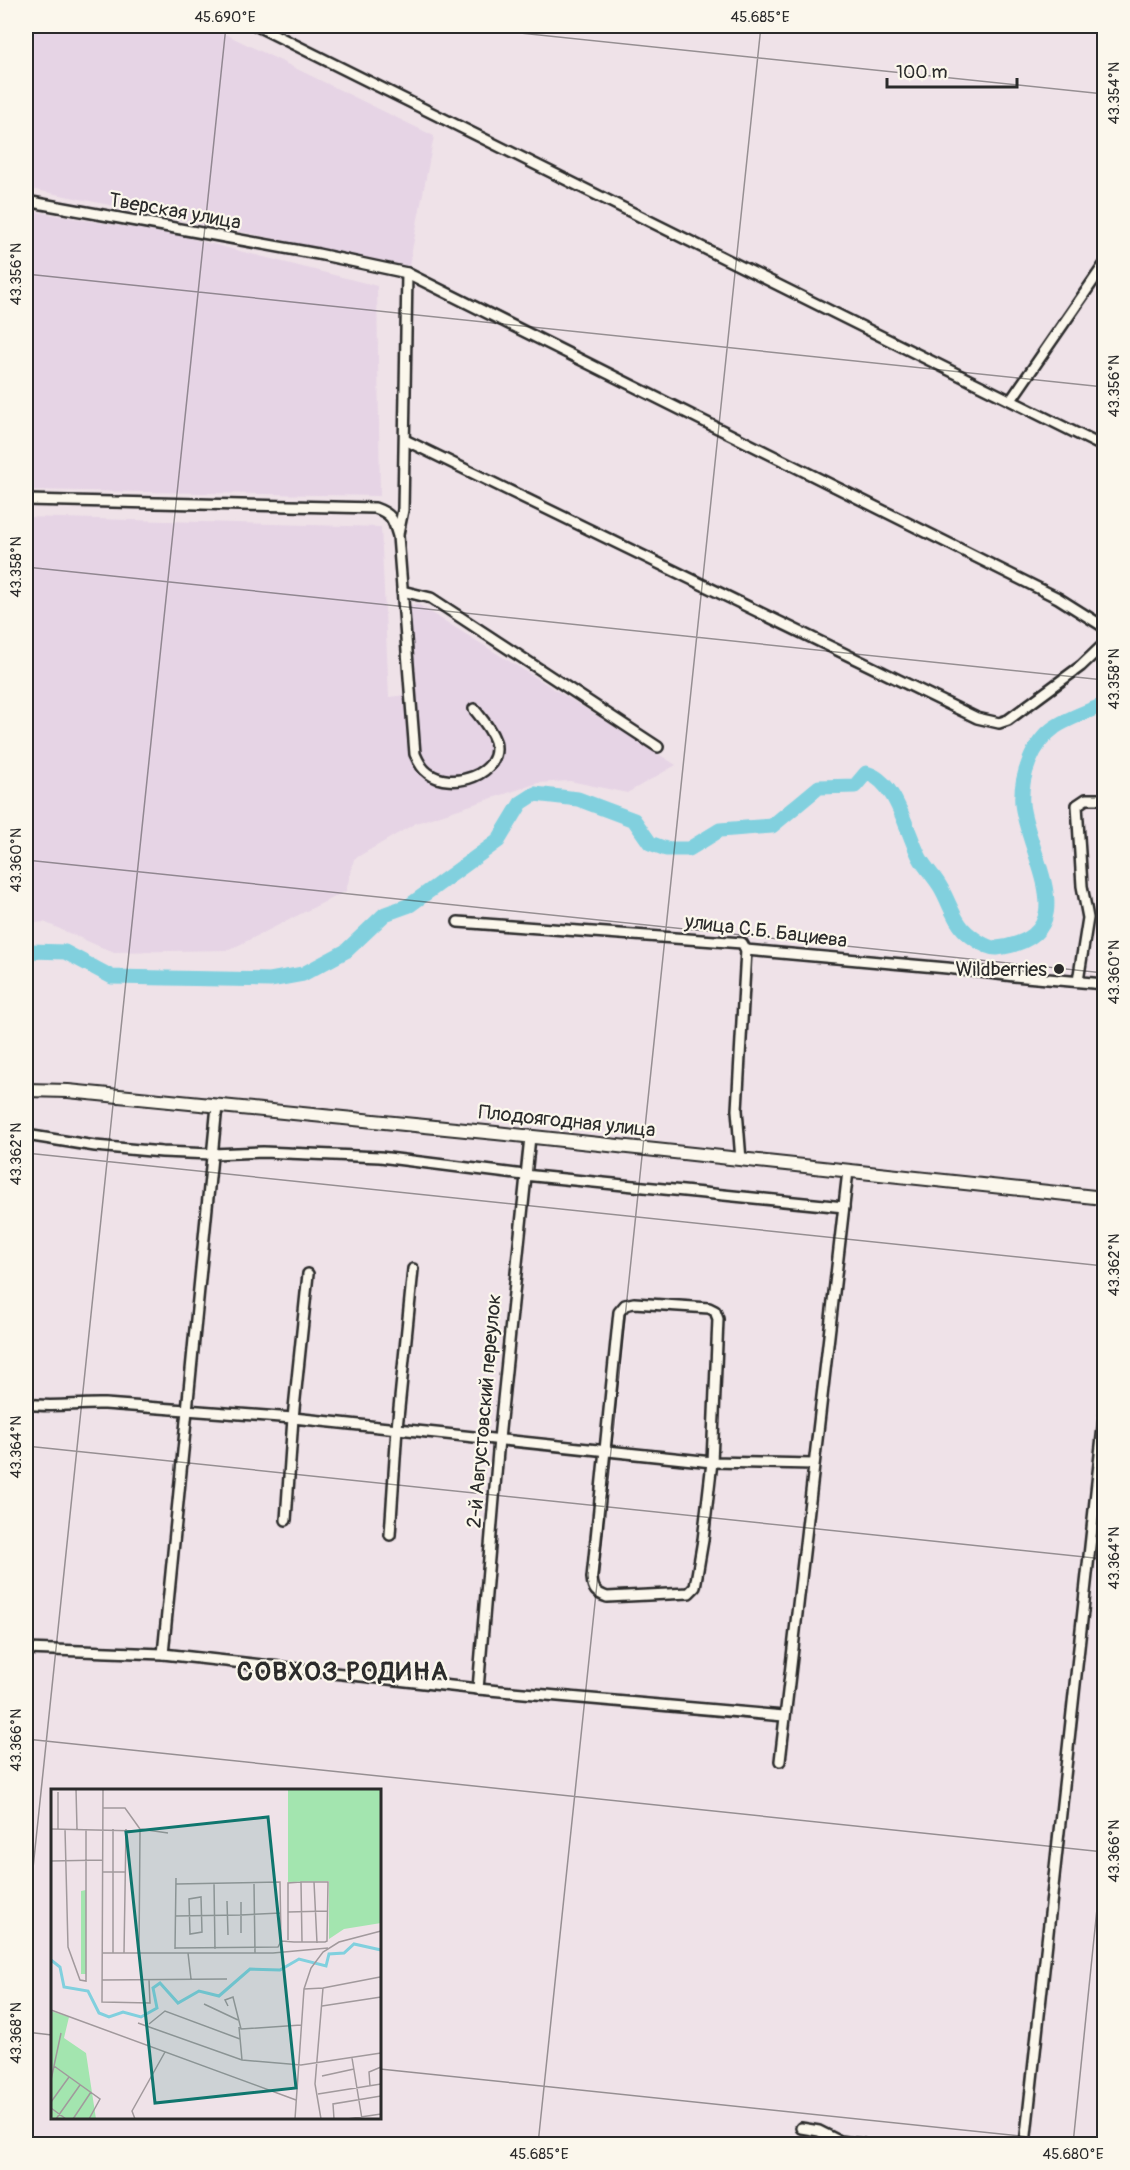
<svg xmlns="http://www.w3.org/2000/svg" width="1130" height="2170" font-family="Pangolin,sans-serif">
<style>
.built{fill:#e6d4e5}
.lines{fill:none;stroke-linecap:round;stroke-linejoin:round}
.river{stroke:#81d0de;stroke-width:15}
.minor-casing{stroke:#2b2b2b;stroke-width:14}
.tertiary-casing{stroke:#2b2b2b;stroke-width:16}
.minor{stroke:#fbf7ec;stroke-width:9}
.tertiary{stroke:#fbf7ec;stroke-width:12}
.ticks{fill:none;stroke:#2b2b2b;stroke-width:1.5;stroke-opacity:0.45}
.poi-dot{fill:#2b2b2b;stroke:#fbf7ec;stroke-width:2}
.labels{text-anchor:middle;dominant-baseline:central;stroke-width:4.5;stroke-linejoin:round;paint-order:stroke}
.street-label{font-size:20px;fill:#2b2b2b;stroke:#fbf7ec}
.poi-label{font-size:20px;fill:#2b2b2b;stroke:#fbf7ec;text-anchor:end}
.district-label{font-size:26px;font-weight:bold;letter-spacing:1.5px;fill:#2b2b2b;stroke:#fbf7ec}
.inset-river{fill:none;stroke:#81d0de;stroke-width:3}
.inset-road{fill:none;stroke:#a1999c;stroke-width:1.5}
.view{fill:#0f766e;fill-opacity:0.15;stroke:#0f766e;stroke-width:3}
.inset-edge{fill:none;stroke:#2b2b2b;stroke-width:3}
.neatline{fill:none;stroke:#2b2b2b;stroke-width:2}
.ticks-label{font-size:15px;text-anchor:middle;fill:#2b2b2b}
</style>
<rect width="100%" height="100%" fill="#efe2e8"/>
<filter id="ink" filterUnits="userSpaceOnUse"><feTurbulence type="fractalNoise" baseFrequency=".0167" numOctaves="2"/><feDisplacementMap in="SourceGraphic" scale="12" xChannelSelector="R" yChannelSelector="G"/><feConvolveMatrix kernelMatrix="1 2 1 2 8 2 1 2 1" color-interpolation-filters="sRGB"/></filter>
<g filter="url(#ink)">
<g class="built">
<path d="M26 26H209L434 136 409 266 26 188Z"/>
<path d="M26 210 185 237 377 286 380 496 26 490Z"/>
<path d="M26 517 381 527 389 697 413 694 408 605H419L676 765 627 793 570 781 538 783 416 823 354 859 346 891 229 950 112 952 44 922 26 924Z"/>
</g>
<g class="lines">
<path class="river" d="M26 953 31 951 65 952 112 977 270 980 303 974 346 951 385 914 410 905 498 841 521 803 535 794 578 799 634 820 650 843 666 849H689L720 830 772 826 819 787 855 786 866 773C897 781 906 832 920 858 926 869 935 877 941 888 948 900 952 914 960 925 966 934 986 949 997 948 1088 936 1028 857 1022 804 1020 778 1032 743 1055 727 1069 718 1088 711 1104 705"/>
<defs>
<g id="minor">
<path d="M257 26 1104 447"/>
<path d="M26 201 318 254 407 273 1058 598 1104 627"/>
<path d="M1011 400 1104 265"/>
<path d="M405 440 977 718 999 723 1008 720 1081 666 1104 644"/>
<path d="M26 500 375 508C392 514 393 519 398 536L415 754C418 761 422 769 428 773 451 791 504 775 495 741 491 729 482 719 474 709"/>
<path d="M398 534 403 510 407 273"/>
<path d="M402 591 431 598 658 747"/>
<path d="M458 922 742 943 746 950 947 968 1014 976 1104 984"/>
<path d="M1078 981 1088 918 1082 886 1077 805 1086 799H1104"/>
<path d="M26 1135 95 1146 162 1152 212 1154 263 1152 380 1157 524 1175 844 1207"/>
<path d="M741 1160 737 1110 746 950"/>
<path d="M634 1303 709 1308 715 1311 718 1319 712 1462 703 1540 695 1587 689 1593 607 1597C596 1593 593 1590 592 1578L619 1312 625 1305Z"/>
<path d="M26 1404C53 1408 78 1403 105 1404L293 1418 308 1274"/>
<path d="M286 1520 293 1418 712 1462 813 1464"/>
<path d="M390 1535 397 1428 413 1269"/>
<path d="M26 1649 163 1654 478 1689 784 1716"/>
<path d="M163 1654 217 1106"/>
<path d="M478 1689 499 1439 530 1137"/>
<path d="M780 1761 848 1171"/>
<path d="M801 2128 819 2131 839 2141 862 2144"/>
<path d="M1025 2144 1104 1418"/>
</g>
<path id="tertiary" d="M26 1090 68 1091 496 1133 1104 1198"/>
</defs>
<use href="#minor" class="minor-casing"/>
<use href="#tertiary" class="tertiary-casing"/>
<use href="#minor" class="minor"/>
<use href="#tertiary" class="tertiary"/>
</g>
</g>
<path class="ticks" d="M453 26 1104 94M26 274 1104 387M26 567 1104 680M26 860 1104 973M26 1153 1104 1266M26 1446 1104 1559M26 1739 1104 1852M26 1935 226 26M26 2032 52 2035M380 2069 1097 2144M538 2144 761 26M1073 2144 1104 1840"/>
<circle class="poi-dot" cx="1059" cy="969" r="6"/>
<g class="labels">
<g class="street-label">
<text transform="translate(175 211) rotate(10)">Тверская улица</text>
<text transform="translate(766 931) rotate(7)">улица С.Б. Бациева</text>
<text transform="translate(567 1121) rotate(6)">Плодоягодная улица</text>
<text transform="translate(484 1411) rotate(-85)">2-й Августовский переулок</text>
</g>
<g class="poi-label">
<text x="1047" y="969">Wildberries</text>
</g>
<g class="district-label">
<text x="343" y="1672">СОВХОЗ РОДИНА</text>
</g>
</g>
<g transform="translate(51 1789)">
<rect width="330" height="330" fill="#efe2e8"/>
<path d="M237 0H330V134L293 140 278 150V92L237 93ZM35 101V185H30V102ZM0 222 18 228 13 249 35 264 45 330H0Z" fill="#a3e5af"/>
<path class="inset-river" d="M0 171 9 178 13 198 37 202 48 224 58 228 72 223 90 228 106 219 102 199 109 194 127 214 148 202 168 207 199 180 229 181 248 170 275 177 278 165 293 164 303 155 330 161"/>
<path class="inset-road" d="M25 0 26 40M52 0 51 213 99 214 98 191M7 3V40M52 19H74L89 40 117 44M0 40 89 42 88 164M14 40 17 158 29 191 35 192V40M0 72 52 71M52 83H74M263 93 266 154M163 94 164 160M203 95 204 164M150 108 151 143 139 145 138 110ZM176 112 177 146M237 123 277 122M124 127 190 126V113M190 144V126L230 124M237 151V94L250 93M230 152 243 153H274L276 152 277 93H250L251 153M124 159 227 158 230 152 229 93 125 95M124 160 125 89M51 164H222L277 159M62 164V40M73 164 75 40M137 164 140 190M51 191 176 190M272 199 329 188M253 200 272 199 264 295 270 330M153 215 187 231M177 217 174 211 182 208 190 240 250 236M271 217 330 208M0 221 245 311M87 234 191 271 250 276 330 264M98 235 114 222 189 250M188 238 191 271M301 269 311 330M3 277 49 310 38 330M271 287 303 280M0 291 10 244M319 297 318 283 330 278M267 305 330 295M0 313 18 288M0 319 15 330M5 330 29 296M22 330 40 303M84 330 81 322 114 263M244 330 253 200 260 179 272 163 288 153 330 142M283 330 282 315 330 307M296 330 330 325"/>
<path class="view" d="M217 28 245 299 104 314 75 43Z"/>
<rect width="330" height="330" class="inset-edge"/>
</g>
<rect width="1130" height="2170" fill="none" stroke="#fbf7ec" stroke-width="66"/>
<path d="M887 78v9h130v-9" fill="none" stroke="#2b2b2b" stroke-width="3"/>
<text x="896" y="78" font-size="18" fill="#2b2b2b" stroke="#fbf7ec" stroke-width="4.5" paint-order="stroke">100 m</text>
<rect x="33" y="33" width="1064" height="2104" class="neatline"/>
<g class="ticks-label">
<text x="225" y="22">45.690°E</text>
<text x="760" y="22">45.685°E</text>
<text transform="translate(1114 93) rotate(-90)" y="5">43.354°N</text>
<text transform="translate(16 274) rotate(-90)" y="5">43.356°N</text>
<text transform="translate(1114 386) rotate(-90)" y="5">43.356°N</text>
<text transform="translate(16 567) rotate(-90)" y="5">43.358°N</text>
<text transform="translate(1114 679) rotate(-90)" y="5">43.358°N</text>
<text transform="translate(16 860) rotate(-90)" y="5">43.360°N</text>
<text transform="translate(1114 972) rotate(-90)" y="5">43.360°N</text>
<text transform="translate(16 1154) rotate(-90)" y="5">43.362°N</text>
<text transform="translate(1114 1265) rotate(-90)" y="5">43.362°N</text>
<text transform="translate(16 1447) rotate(-90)" y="5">43.364°N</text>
<text transform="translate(1114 1558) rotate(-90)" y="5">43.364°N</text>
<text transform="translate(16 1740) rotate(-90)" y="5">43.366°N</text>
<text transform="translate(1114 1851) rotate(-90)" y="5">43.366°N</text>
<text transform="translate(16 2033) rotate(-90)" y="5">43.368°N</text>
<text x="539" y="2159">45.685°E</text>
<text x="1073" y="2159">45.680°E</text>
</g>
</svg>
